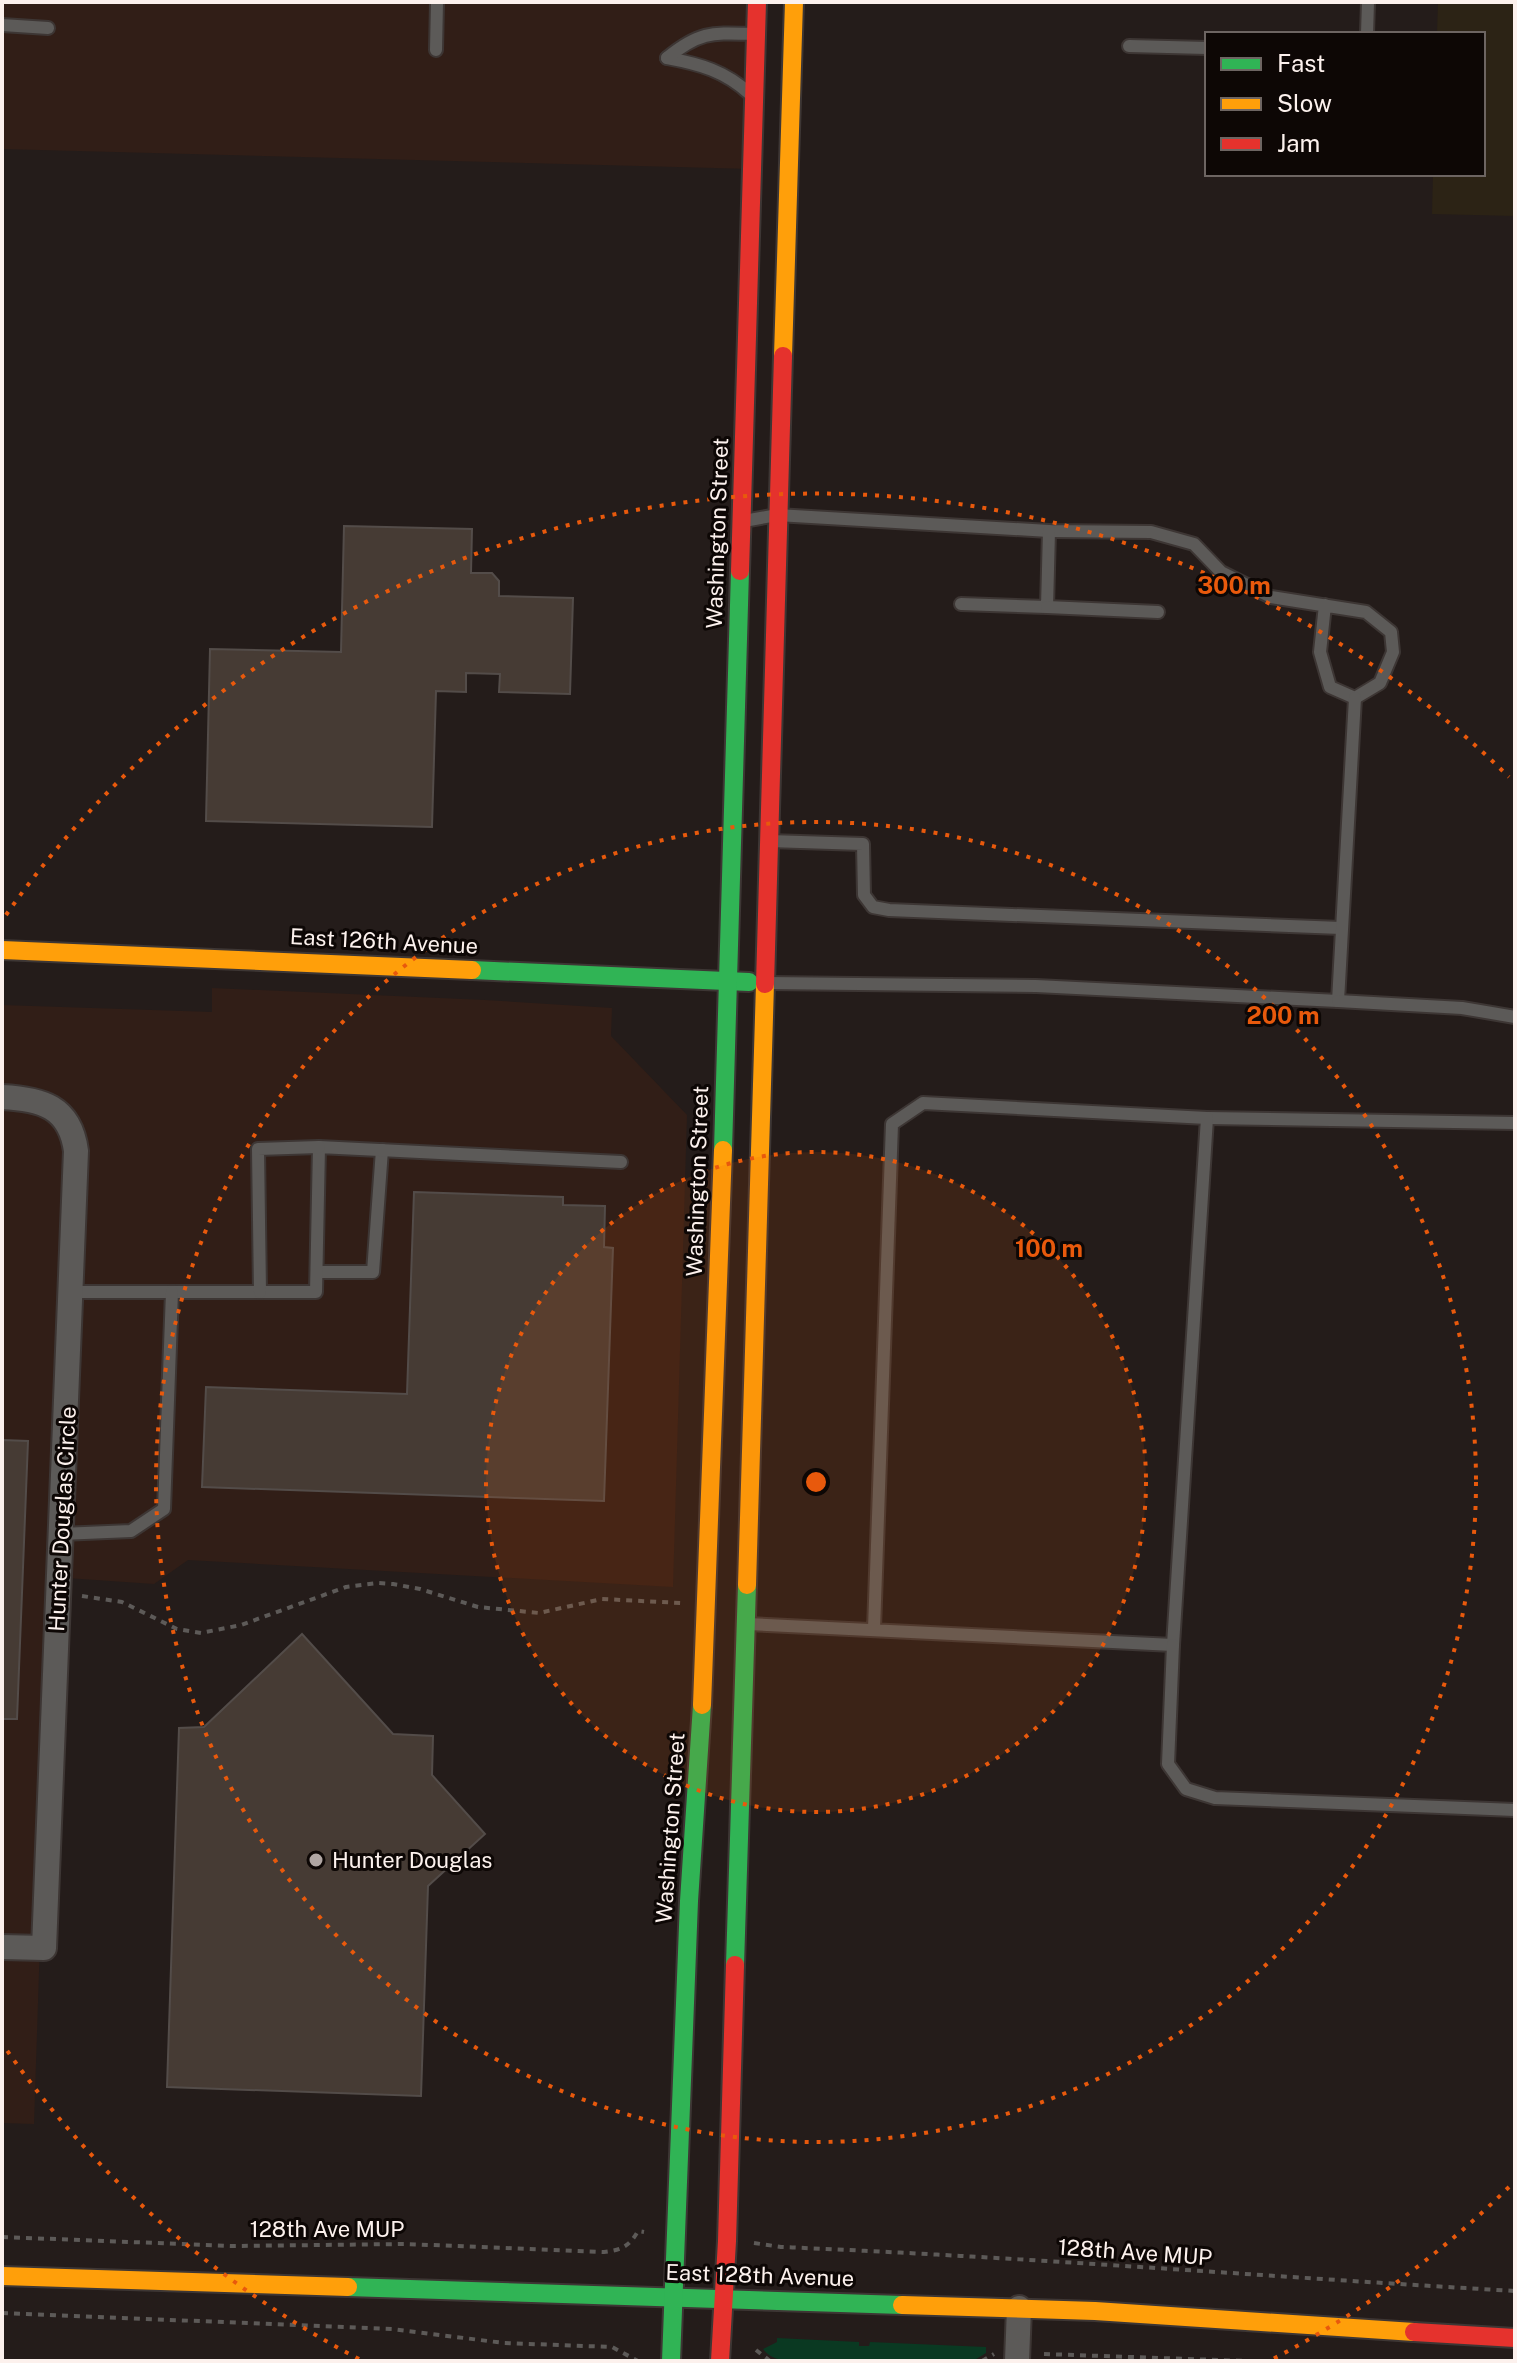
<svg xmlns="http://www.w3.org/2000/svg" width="1517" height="2363" font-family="'Public Sans',sans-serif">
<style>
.commercial{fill:#2c2315}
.built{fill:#311e17}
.green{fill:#0a3922}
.building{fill:#463b34;stroke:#534c49;stroke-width:2}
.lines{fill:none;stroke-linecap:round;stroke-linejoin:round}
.lane-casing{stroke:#3d3634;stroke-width:16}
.street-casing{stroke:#3d3634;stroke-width:28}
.fast-casing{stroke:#3d3634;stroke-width:22}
.slow-casing{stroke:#3d3634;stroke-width:22}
.jam-casing{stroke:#3d3634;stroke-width:22}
.path{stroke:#5d5a58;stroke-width:4;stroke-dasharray:6 6;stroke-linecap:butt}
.lane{stroke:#5c5a58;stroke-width:12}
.street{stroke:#5c5a58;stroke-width:24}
.fast{stroke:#30b455;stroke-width:18}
.slow{stroke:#ff9f0a;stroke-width:18}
.jam{stroke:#e5322d;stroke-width:18}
.ring{fill:none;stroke:#e8590c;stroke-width:4;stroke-dasharray:4 8}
.poi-dot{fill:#b0a6a3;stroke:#0d0705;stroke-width:3}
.labels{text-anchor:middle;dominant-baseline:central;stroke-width:6;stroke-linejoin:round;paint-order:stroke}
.street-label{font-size:22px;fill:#fcf1ed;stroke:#0d0705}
.poi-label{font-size:22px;fill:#fcf1ed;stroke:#0d0705;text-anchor:start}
.centre{fill:#e8590c;stroke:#0d0705;stroke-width:4}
.ring-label{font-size:24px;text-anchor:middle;font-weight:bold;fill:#e8590c;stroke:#0d0705;stroke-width:6;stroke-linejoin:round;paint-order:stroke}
</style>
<rect width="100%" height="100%" fill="#241c1a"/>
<path class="commercial" d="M1438 2H1515V216L1432 214 1433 174H1483V34H1437Z"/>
<g class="built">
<path d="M2 2H757L752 169 2 149Z"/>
<path d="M212 988 485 1000 612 1008 611 1036 687 1115 673 1587 188 1560 154 1584 52 1577 34 2124 2 2123V1005L212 1012Z"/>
</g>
<path class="green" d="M777 2338 859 2342V2346H869L870 2342 986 2347V2353L973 2361H801C786 2360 773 2362 763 2349L777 2342Z"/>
<g class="building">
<path d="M344 526 472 529 471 573H492L499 581V596L573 598 570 694 499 692 500 674 466 673V692L436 691 432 827 206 821 210 649 341 652Z"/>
<path d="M414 1192 563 1197V1205L605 1206 604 1247 613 1248 604 1501 202 1487 206 1387 407 1394Z"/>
<path d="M2 1440 28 1441 17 1719H2Z"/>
<path d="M302 1634 393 1734 433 1736 432 1775 485 1834 428 1886 421 2096 167 2087 179 1728 204 1727Z"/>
</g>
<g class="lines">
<defs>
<g id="lane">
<path d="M2 25 48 28"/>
<path d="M1367 34 1368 2"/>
<path d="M1129 46 1207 48"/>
<path d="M436 50 437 2"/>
<path d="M667 58C700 64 725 71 750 94"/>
<path d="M667 58C701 30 714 33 756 34"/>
<path d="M744 521 777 515 1049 531 1151 532 1194 544 1221 572 1271 597 1366 612 1391 632 1393 652 1380 683 1355 698 1330 687 1320 652 1325 605"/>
<path d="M961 604 1047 607 1049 531"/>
<path d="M1047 607 1158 612"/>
<path d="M769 841 863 844 864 895 873 907 889 910 1341 928"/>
<path d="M766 983 1036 986 1338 1001 1355 698"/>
<path d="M1338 1001 1462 1008 1515 1017"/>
<path d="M1207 1118 1515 1123"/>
<path d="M317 1272H373L382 1150"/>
<path d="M72 1292H316L319 1147 621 1162"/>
<path d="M260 1292 258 1149 319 1147"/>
<path d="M61 1534 131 1531 164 1509 172 1292"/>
<path d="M748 1624 1173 1645 1207 1118 923 1103 892 1124 874 1629"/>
<path d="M1173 1645 1168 1764 1186 1789 1215 1798 1515 1810"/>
</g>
<g id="street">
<path d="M2 1097C41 1099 70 1106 76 1151L44 1948 2 1947"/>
<path d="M1017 2361 1019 2308"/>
</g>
<g id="fast">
<path d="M472 970 749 982"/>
<path d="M723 1150 740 571"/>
<path d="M735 1965 747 1585"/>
<path d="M348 2287 902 2305"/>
<path d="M671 2361 689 1901 702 1705"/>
</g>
<g id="slow">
<path d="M783 356 794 2"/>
<path d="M2 950 472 970"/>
<path d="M747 1585 765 984"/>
<path d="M702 1705 723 1150"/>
<path d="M2 2276 348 2287"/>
<path d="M902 2305 1095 2311 1414 2332"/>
</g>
<g id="jam">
<path d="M740 571 757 2"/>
<path d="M765 984 783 356"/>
<path d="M1414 2332 1515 2338"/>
<path d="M720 2361 727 2241 735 1965"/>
</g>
</defs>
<use href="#lane" class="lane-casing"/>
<use href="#street" class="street-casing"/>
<use href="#fast" class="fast-casing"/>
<use href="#slow" class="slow-casing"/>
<use href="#jam" class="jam-casing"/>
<g class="path">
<path d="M82 1596 122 1602 177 1629 201 1633 241 1625 346 1587 378 1583 393 1584 420 1589 478 1607 539 1613 602 1599 681 1603"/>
<path d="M2 2237 233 2246 406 2244 604 2252C621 2250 629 2247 638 2231L644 2232"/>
<path d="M754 2243 781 2247C1026 2257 1270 2277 1515 2291"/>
<path d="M2 2313 392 2329 504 2343 612 2347 638 2361"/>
<path d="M756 2350 770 2361"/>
<path d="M1044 2354 1247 2361"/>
<path d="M982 2361 994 2354"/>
</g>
<use href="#lane" class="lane"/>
<use href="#street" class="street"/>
<use href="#fast" class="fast"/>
<use href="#slow" class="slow"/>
<use href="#jam" class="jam"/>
</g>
<circle cx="816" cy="1482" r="330" fill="#e8590c" fill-opacity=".12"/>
<g class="ring">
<circle cx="816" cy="1482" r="330"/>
<circle cx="816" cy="1482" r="660"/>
<path d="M1509 2187A989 989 0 0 1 1273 2359M359 2359A989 989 0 0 1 6 2049M6 915A989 989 0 0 1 1509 777"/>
</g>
<circle class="poi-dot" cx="316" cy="1860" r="8"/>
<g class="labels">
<g class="street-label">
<text transform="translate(717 533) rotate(-88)">Washington Street</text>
<text transform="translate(384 941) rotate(3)">East 126th Avenue</text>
<text transform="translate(697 1181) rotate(-88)">Washington Street</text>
<text transform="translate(62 1519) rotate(-87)">Hunter Douglas Circle</text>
<text transform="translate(670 1828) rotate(-86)">Washington Street</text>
<text x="327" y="2229">128th Ave MUP</text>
<text transform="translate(1135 2252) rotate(4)">128th Ave MUP</text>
<text transform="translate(760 2275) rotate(2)">East 128th Avenue</text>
</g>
<g class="poi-label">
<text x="332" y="1860">Hunter Douglas</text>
</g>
</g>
<circle cx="816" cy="1482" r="12" class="centre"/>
<g class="ring-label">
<text x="1234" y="594">300 m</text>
<text x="1283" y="1024">200 m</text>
<text x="1049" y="1257">100 m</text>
</g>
<rect width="1517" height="2363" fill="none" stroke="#fcf1ed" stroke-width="8"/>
<rect x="1205" y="32" width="280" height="144" fill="#0d0705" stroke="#6d6562" stroke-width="2"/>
<rect x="1221" y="58" width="40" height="12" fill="#30b455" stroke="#6d6562" stroke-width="2"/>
<text x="1277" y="72" font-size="24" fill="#fcf1ed">Fast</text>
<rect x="1221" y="98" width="40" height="12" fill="#ff9f0a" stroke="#6d6562" stroke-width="2"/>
<text x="1277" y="112" font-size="24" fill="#fcf1ed">Slow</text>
<rect x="1221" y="138" width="40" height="12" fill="#e5322d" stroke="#6d6562" stroke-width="2"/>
<text x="1277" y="152" font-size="24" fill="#fcf1ed">Jam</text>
</svg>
